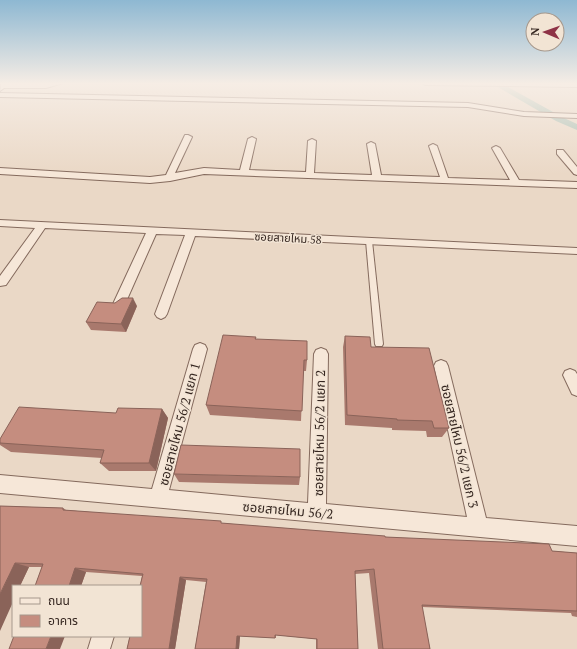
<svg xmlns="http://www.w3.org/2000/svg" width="577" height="649" font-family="'PT Serif','Noto Sans Thai',serif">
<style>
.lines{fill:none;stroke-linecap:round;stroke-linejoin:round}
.canal{fill:#a7beb2;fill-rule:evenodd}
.service-casing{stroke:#846a5d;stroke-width:2}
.minor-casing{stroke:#846a5d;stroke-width:2}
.secondary-casing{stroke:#664b40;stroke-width:2}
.service{fill:#f6e7d8;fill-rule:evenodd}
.minor{fill:#f6e7d8;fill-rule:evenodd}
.secondary{fill:#f6e7d8;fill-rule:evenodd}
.wall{fill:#a9796d}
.shaded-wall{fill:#8a6359}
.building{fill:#c58d7f;stroke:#8a6359}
.labels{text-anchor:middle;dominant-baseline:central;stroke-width:3;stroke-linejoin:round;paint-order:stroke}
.street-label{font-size:11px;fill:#352620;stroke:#f2e4d4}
.near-street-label{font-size:13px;fill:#352620;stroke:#f2e4d4}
</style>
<rect width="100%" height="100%" fill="#ead8c6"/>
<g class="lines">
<path class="canal" d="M491 83H501L562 117 577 124V130L556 121Z"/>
<defs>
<path id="service" d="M369 239 372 241 383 344 382 346H376L375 344 366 241Z"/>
<g id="minor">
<path d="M51 83H63L46 88H3L0 86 3 84Z"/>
<path d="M422 83H577V87L425 85Z"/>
<path d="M0 93 468 103 524 112 577 114V118L524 116 468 107 0 97Z"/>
<path d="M185 135H188L192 137 175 173 204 168 240 170 248 139 252 137 256 139 249 170 306 172 308 141 312 139 316 141 314 173 372 175 367 144 371 142 375 144 381 175 440 177 429 146 433 144 437 146 448 178 510 180 492 148 496 146 500 148 519 180 577 182V188L204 174 170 181 150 183 0 174V168L150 177 166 175Z"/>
<path d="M557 150H563L577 167V175L574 174 557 154Z"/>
<path d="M0 220 577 248V254L195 236 167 314 165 317 161 319 157 317 155 314 185 235 156 234 125 304 123 307 119 309 115 307 113 304 146 233 45 228 6 285 0 286V276L35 228 0 226Z"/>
<path d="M200 343 205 345 207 349 169 490 308 503 314 354 316 350 321 348 326 350 328 354 326 504 467 517 434 366 436 362 441 360 446 362 448 366 486 518 577 526V546L0 493V475L152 489 193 349 195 345Z"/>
<path d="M570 369 575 371 577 374V396L572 394 563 375 565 371Z"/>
<path d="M92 636H114L110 649H88Z"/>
</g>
<path id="secondary" d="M1 83H11L0 91Z"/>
</defs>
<use href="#service" class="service-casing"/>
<use href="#minor" class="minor-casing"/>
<use href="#secondary" class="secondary-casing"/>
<use href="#service" class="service"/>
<use href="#minor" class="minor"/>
<use href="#secondary" class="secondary"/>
</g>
<g class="wall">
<path d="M137 306 126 332 91 330 86 322Z"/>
<path d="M345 336 371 347 449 428 442 437H427L426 431 392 430V428L345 425 343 347Z"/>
<path d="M256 337V339L307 360 306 371H303L301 421 210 415 206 405Z"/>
<path d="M162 409 168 418 156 471H109L100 463 102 458 11 452 0 445V439L116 413Z"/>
<path d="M174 474 300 477 299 485 179 482Z"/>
<path d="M0 506 63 508 66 510 577 553V617L572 616 571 613 422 607 430 649H378L369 573 355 574 358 649H316V639L276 635V638L240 636 239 649H195L206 582 186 580 175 649H127L142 576 86 572 81 586H35L42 567H29L20 586H13Z"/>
</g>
<g class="shaded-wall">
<path d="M133 298 137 306 126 332 121 324Z"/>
<path d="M162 409 168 418 156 471 149 463Z"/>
<path d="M15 563 29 567 20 586H13V602L0 631V594Z"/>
<path d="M75 568 86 572 81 586H69Z"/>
<path d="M180 577 186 580 175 649H169Z"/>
<path d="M51 636H65L60 649H46Z"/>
<path d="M237 636H240L239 649H236Z"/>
</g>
<g class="building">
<path d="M122 298H133L121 324 86 322 97 302 115 303Z"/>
<path d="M223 335 256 337 255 339 307 341V360H304L302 411 206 405Z"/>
<path d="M345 336 370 337 371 347 429 348 449 428H434L432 421 397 420V419L347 415Z"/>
<path d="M19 407 116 413 118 408 162 409 149 463H100L104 450 0 443V439Z"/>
<path d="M181 445 300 449V477L174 474Z"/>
<path d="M0 506 63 508V510L221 521V523L385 536V537L549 544 552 551 577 553V611L422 605 430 649H383L374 569 355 571 358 649H317V639L275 635V638L237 636 236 649H195L207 579 180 577 169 649H127L130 636H141V586H140L143 574 75 568 69 586H35L43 564 15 563 0 594Z"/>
<path d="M14 636H51L46 649H9Z"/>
</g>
<linearGradient id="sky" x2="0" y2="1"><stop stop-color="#8eb8d2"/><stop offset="0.48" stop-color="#f6ede5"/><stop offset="1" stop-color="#f6ede5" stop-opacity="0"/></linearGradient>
<rect width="577" height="174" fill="url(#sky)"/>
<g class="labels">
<g class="street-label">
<text transform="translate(288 238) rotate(3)">ซอยสายไหม 58</text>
</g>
<g class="near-street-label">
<text transform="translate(179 424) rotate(-75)">ซอยสายไหม 56/2 แยก 1</text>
<text transform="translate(319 433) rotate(-89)">ซอยสายไหม 56/2 แยก 2</text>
<text transform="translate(460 446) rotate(77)">ซอยสายไหม 56/2 แยก 3</text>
<text transform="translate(288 510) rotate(5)">ซอยสายไหม 56/2</text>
</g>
</g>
<rect x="12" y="585" width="130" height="52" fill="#f2e4d4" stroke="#a6988c"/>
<rect x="20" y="598" width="20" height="6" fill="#f6e7d8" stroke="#a6988c"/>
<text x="48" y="605" font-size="12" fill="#352620">ถนน</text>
<rect x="20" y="615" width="20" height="12" fill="#c58d7f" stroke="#a6988c"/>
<text x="48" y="625" font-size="12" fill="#352620">อาคาร</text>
<g transform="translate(545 32) rotate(272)"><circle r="19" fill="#f2e4d4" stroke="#a6988c"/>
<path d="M0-3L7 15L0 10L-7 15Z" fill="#8e3246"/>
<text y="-6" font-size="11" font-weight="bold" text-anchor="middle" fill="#352620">N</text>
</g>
</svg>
